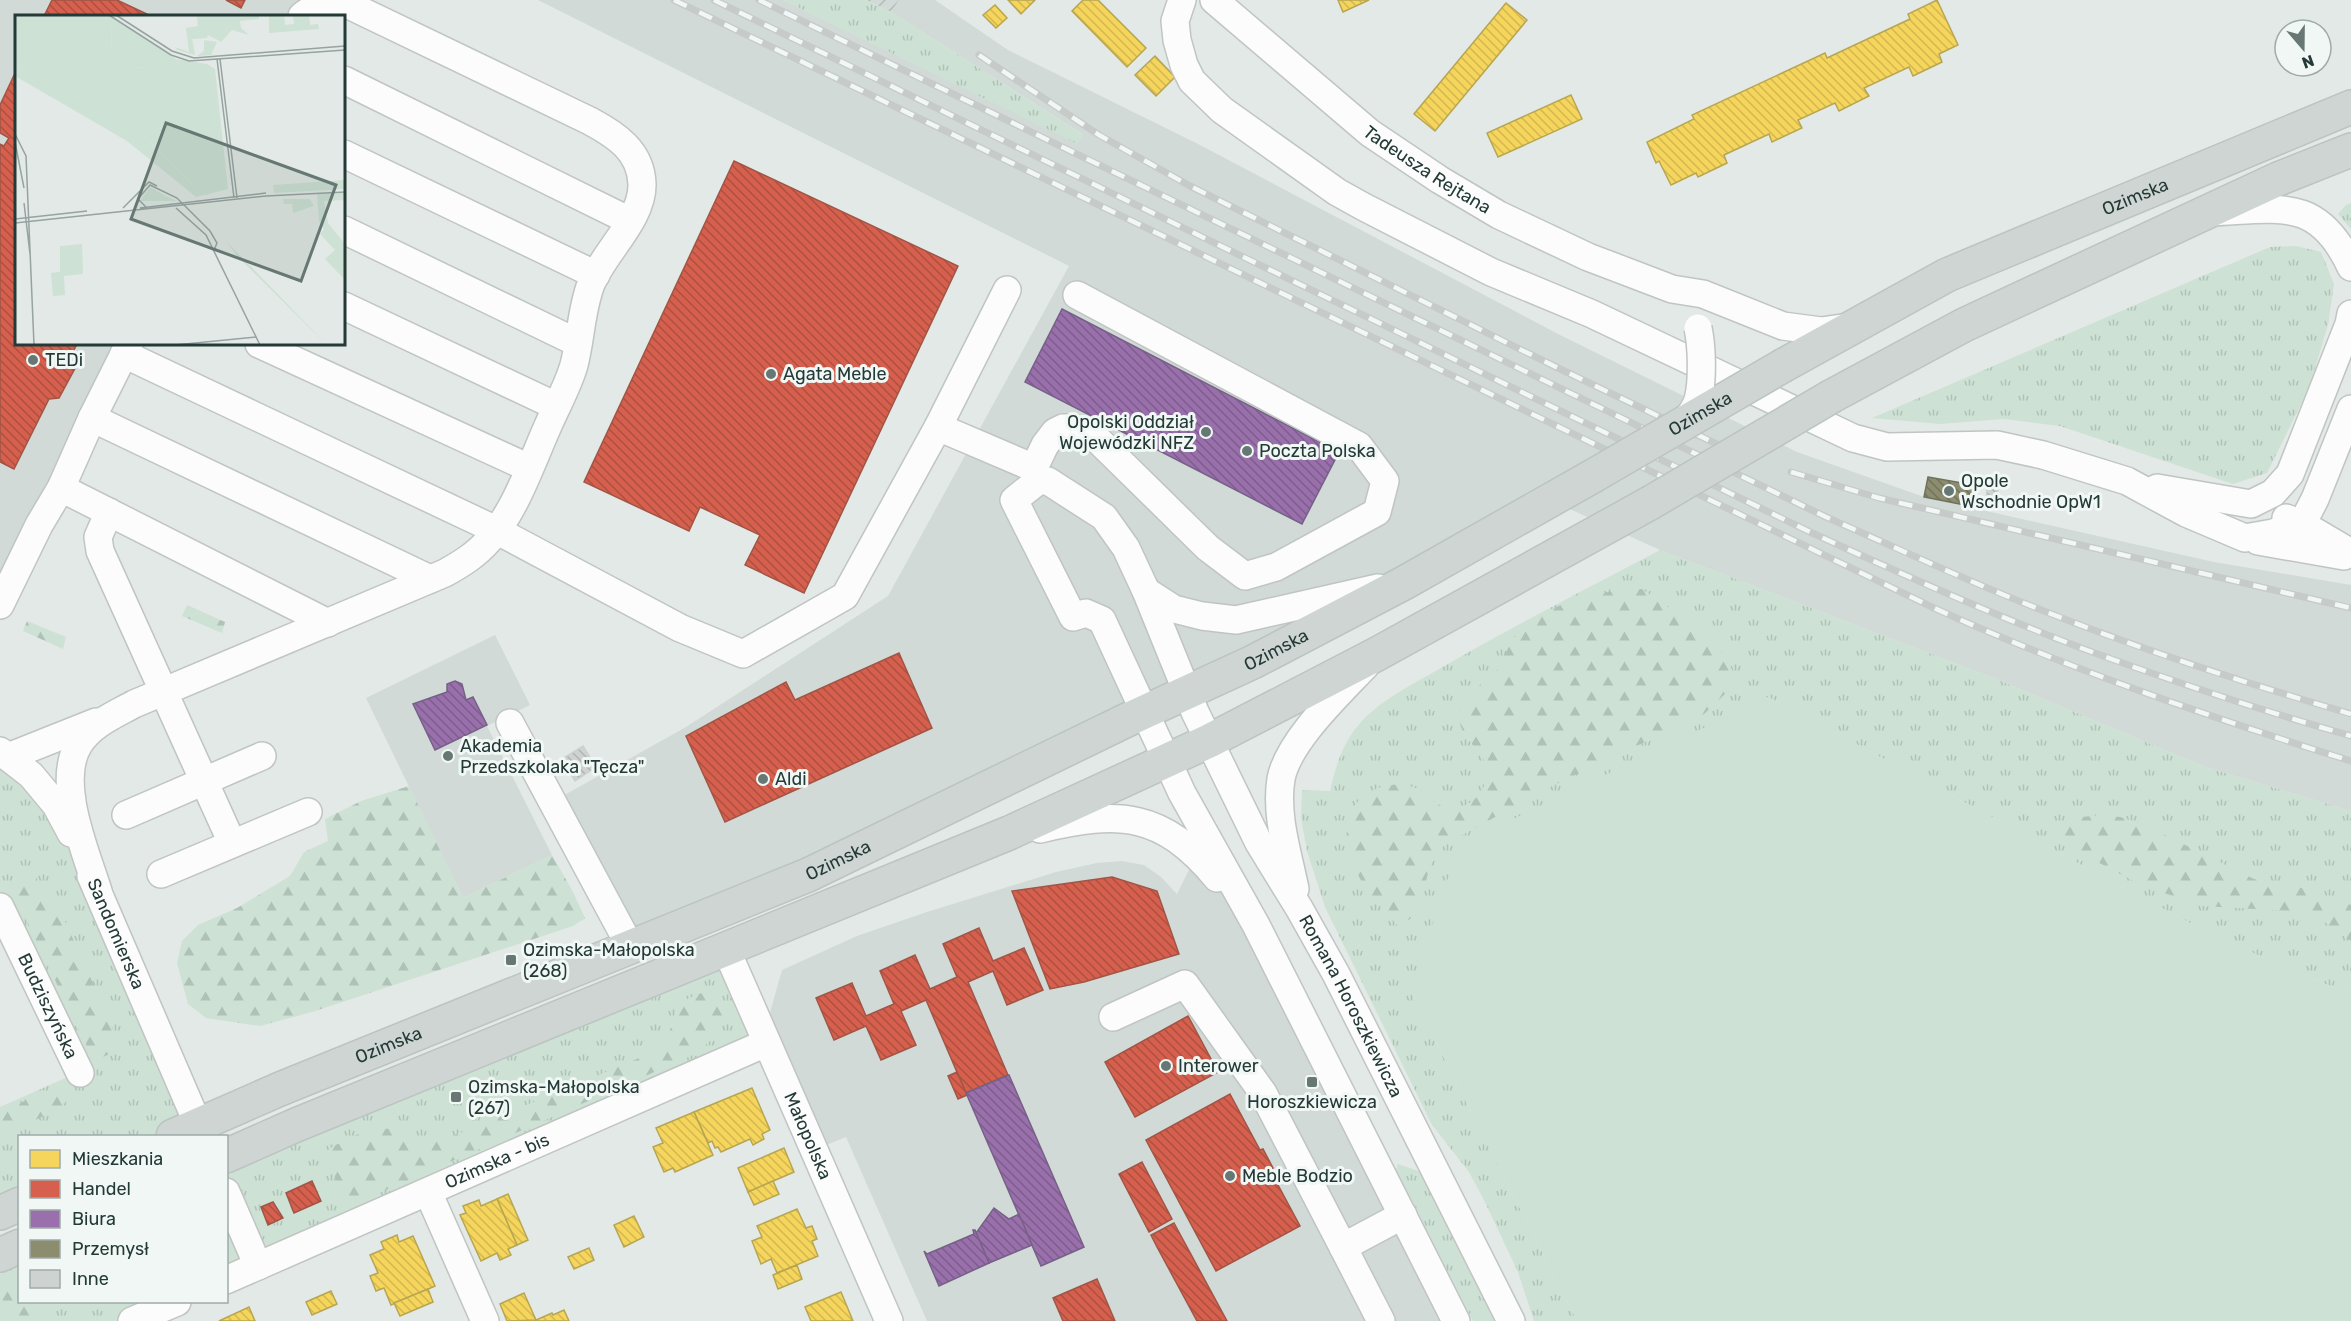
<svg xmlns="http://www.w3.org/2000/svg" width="2351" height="1321" font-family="Rubik,sans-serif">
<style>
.built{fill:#d1dad6}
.industrial{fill:url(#industrial-furrows)}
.grass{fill:url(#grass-tufts)}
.forest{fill:url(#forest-firs)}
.garden{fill:#cde1d4}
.homes{fill:url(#homes-back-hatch);stroke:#b7a651;stroke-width:1.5}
.shops{fill:url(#shops-back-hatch);stroke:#a05546;stroke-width:1.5}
.offices{fill:url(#offices-back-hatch);stroke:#766088;stroke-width:1.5}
.industry{fill:url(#industry-back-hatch);stroke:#6c735d;stroke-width:1.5}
.building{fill:url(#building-back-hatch);stroke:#ccd2cf;stroke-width:1.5}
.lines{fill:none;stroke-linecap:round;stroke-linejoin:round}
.minor-casing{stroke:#c0c5c3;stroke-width:30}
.major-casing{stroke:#bcc4c3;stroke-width:36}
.minor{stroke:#fbfcfb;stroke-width:27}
.major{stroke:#ced5d3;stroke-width:33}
.rail-casing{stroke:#c6cac9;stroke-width:7}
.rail{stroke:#f1f7f5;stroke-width:4.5;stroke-dasharray:14;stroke-linecap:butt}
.minor-bridge-casing{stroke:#c0c5c3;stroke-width:30;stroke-linecap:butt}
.major-bridge-casing{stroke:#bcc4c3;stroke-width:36;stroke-linecap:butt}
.minor-bridge{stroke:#fbfcfb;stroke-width:27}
.major-bridge{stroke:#ced5d3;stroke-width:33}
.poi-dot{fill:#667774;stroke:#f1f7f5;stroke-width:2}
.labels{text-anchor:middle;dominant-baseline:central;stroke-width:6;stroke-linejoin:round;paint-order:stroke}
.street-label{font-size:18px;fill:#233a36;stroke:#f1f7f5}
.poi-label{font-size:18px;fill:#233a36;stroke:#f1f7f5;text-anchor:start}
.inset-road{fill:none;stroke:#96a3a0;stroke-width:1.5}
.view{fill:#667774;fill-opacity:0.15;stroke:#667774;stroke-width:3}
.inset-edge{fill:none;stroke:#233a36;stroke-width:3}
</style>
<defs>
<pattern id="industrial-furrows" width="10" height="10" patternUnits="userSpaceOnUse" patternTransform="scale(1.5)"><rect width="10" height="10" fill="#d1dad6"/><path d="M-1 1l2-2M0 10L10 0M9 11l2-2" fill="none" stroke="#b3bcb8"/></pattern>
<pattern id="grass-tufts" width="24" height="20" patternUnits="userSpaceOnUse" patternTransform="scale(1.5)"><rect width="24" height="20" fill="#cde1d4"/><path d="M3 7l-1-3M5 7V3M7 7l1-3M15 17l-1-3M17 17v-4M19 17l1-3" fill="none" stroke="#b0c2b7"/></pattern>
<pattern id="forest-firs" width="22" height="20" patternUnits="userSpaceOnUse" patternTransform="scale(1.5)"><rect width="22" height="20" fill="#cde1d4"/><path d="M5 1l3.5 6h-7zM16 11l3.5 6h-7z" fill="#b0c2b7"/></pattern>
<pattern id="homes-back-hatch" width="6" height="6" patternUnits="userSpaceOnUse" patternTransform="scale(1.5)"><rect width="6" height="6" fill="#f6d55c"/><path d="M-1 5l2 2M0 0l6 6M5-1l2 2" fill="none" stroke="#d3b851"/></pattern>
<pattern id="shops-back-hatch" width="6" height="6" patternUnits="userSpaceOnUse" patternTransform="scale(1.5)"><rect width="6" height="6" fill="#d6604d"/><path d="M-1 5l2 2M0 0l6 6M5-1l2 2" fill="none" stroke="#ad5041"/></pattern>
<pattern id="offices-back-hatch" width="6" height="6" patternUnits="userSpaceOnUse" patternTransform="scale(1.5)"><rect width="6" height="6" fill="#9970ab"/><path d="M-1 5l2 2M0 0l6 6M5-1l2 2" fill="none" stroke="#7c5d8c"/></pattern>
<pattern id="industry-back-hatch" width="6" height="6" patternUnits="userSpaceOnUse" patternTransform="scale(1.5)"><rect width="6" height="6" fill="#8c8c6e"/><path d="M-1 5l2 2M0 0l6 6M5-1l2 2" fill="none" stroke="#72735b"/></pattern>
<pattern id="building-back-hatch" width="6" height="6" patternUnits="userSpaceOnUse" patternTransform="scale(1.5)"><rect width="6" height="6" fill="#ced2d1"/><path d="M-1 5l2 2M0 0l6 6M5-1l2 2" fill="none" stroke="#b1b5b4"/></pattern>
</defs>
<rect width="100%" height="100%" fill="#e3e9e6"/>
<g class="built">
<path d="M0 0H359L302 16H16V344H129L0 605Z"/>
<path d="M538 0H783L1078 143 1082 134 891 12 899 0H935L1008 50 1200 145 1558 334 1797 452 1924 497 2214 562 2351 585V811L2205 767 1996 679 1660 550 1550 500 631 948 552 802 686 727 888 596 1069 266Z"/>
<path d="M495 635 530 705 487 726 552 855 463 898 366 698Z"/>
<path d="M1197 854 1256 925 1456 1321H927L846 1137 814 1150 766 1043 771 1009 782 970 857 936 927 912 1056 872 1097 863 1122 861 1144 865 1161 877 1177 894Z"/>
</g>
<path class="industrial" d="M866 0H899L891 12Z"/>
<g class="grass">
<path d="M783 0H866L891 12 1083 135 1078 144Z"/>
<path d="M2351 203V229L2338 214 2346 205Z"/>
<path d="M2296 246 2321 252 2334 284 2328 325 2309 388 2267 473 2233 484 2060 426 2003 419 1940 424 1872 418 2270 247Z"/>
<path d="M1660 550 1996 679 2205 767 2351 811V992L2330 986 2218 938 1768 697 1410 991 1577 1321H1534L1518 1272 1484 1200 1469 1172 1432 1125 1325 907 1307 851 1301 818 1302 790 1330 791C1336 765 1343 741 1362 721 1383 698 1419 681 1446 665 1516 625 1588 588 1660 550Z"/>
<path d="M0 751 56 805 199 1125 173 1136H20L19 1204 0 1213V1107L79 1072 0 907Z"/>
<path d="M726 949 766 1043 227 1280 226 1156Z"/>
<path d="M1398 1164 1421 1172 1496 1321H1473L1396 1170Z"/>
<path d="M19 1246 20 1302H177L132 1321H0V1255Z"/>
</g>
<g class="forest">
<path d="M1625 589H1642L1709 635 1725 655 1733 672 1729 690 1704 714 1548 788 1444 845 1430 865 1418 913 1399 927C1374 900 1343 867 1347 828 1349 815 1352 805 1363 797 1374 789 1384 784 1397 785 1422 786 1420 792 1438 804 1443 808 1453 808 1460 809 1475 799 1481 797 1486 780 1494 753 1456 741 1460 715 1463 694 1483 684 1497 670 1505 661 1506 647 1514 638 1543 604 1584 596 1625 589Z"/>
<path d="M187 605 225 622 222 633 182 616Z"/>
<path d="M27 621 66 637 63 649 23 631Z"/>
<path d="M409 786 463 898 552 855 572 890 585 918 573 926 312 1012 260 1026 206 1018 188 1004 177 963 182 941 198 925 237 908 290 876 304 852 328 841 325 819 361 801Z"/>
<path d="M2102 815 2120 817 2145 825 2254 879 2299 887 2351 905V941L2326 923 2289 911 2203 906 2143 886 2071 848 2063 836 2066 826 2082 817Z"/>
<path d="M25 873 37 877V894L64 919 110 1021 115 1036 116 1048C110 1055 100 1060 91 1057L84 1040 12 891 18 879Z"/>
<path d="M712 991C738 1023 719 1034 693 1055L370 1197 355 1201 341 1196C337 1179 330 1168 328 1150 344 1139 378 1122 397 1131 406 1135 413 1141 422 1146L450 1137 639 1058C672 1039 667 1037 679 1003L698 994Z"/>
<path d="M60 1089 67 1094 68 1100 57 1110 0 1136V1112L47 1091Z"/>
<path d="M19 1273 20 1302H41L37 1308 39 1321H0V1282Z"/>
</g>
<path class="garden" d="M1768 697 2218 938 2330 986 2351 992V1321H1577L1410 991 1459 845Z"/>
<g class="homes">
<path d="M1008 0H1035L1021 14Z"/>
<path d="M1083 0H1098L1146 48 1127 67 1072 11Z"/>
<path d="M1338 0H1369L1343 12Z"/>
<path d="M1937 0 1958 45 1939 54 1942 62 1913 76 1909 67 1864 88 1869 96 1839 111 1835 103 1798 120 1802 128 1772 142 1769 134 1724 155 1727 163 1698 177 1696 173 1671 185 1659 161 1656 163 1647 142 1694 119 1692 115 1825 53 1827 58 1910 19 1908 14Z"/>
<path d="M1506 3 1527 20 1435 131 1414 114Z"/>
<path d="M995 5 1007 18 996 28 983 15Z"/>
<path d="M1155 56 1175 77 1156 96 1135 75Z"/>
<path d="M1571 95 1582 119 1498 157 1487 133Z"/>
<path d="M752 1088 770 1130 762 1134 764 1139 753 1145 750 1139 721 1152 718 1147 715 1148 712 1141 708 1143 694 1112Z"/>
<path d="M694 1112 713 1155 675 1172 673 1168 664 1172 653 1147 663 1143 656 1128Z"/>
<path d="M784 1148 794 1172 748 1192 738 1168Z"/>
<path d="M773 1181 779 1194 754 1205 748 1192Z"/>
<path d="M508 1194 528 1240 517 1245 497 1199Z"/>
<path d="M497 1199 517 1245 508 1249 511 1255 500 1260 497 1253 481 1261 460 1215 466 1213 463 1206 479 1200 481 1206Z"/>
<path d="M797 1209 806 1228 812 1226 817 1239 812 1241 818 1256 777 1273 771 1259 761 1264 752 1241 762 1237 757 1226Z"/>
<path d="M634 1216 644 1237 624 1247 614 1225Z"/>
<path d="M397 1235 399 1242 413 1236 435 1286 391 1305 384 1288 376 1291 370 1276 378 1273 370 1255 384 1249 381 1242Z"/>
<path d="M589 1248 594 1260 574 1269 568 1257Z"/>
<path d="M797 1265 802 1279 778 1289 773 1275Z"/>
<path d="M428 1289 433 1302 400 1316 394 1303Z"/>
<path d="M331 1291 337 1304 312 1315 306 1302Z"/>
<path d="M841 1292 853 1321H811L805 1307Z"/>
<path d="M524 1293 536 1320 507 1321 500 1304Z"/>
<path d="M249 1307 255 1321H219Z"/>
<path d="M564 1310 569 1321H534L552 1313 553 1315Z"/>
</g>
<g class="shops">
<path d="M52 0H117L151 16H44Z"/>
<path d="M226 0H245L241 8Z"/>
<path d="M16 71V344H77L73 352 79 361 59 398 49 399 14 469 0 462V144L4 146 9 138 0 133V105Z"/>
<path d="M734 161 958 266 804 593 745 565 760 535 700 507 689 531 584 482Z"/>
<path d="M899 653 932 728 725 822 686 736 786 682 795 700Z"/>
<path d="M1112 877 1157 891 1179 954 1084 982 1050 989 1012 891Z"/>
<path d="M979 928 993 961 1024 948 1043 990 1007 1005 993 971 968 982 1008 1075 966 1093 926 1000 901 1011 916 1045 881 1060 866 1026 834 1040 816 998 852 983 866 1016 894 1004 880 971 915 955 930 989 957 977 943 944Z"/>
<path d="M1188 1016 1218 1072 1135 1117 1105 1062Z"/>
<path d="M957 1072 967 1095 958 1099 948 1076Z"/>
<path d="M1230 1094 1260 1150 1263 1149 1273 1168 1270 1170 1300 1226 1216 1271 1146 1140Z"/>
<path d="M1142 1162 1172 1219 1149 1232 1119 1174Z"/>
<path d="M312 1181 321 1201 294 1213 286 1193Z"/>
<path d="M273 1202 283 1218 268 1225 261 1207Z"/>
<path d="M1174 1223 1187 1247 1227 1321H1197L1157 1247 1151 1235Z"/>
<path d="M1097 1279 1115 1321H1063L1053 1298Z"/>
</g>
<g class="offices">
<path d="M1062 309 1339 452 1302 524 1025 382Z"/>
<path d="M455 681 462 684 466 700 473 697 487 725 435 750 413 704 447 692V684Z"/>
<path d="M1009 1075 1084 1247 1041 1266 966 1093Z"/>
<path d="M994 1208 1009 1219 1019 1214 1032 1245 989 1263 976 1233Z"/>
<path d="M973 1230H975L989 1263 939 1286 924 1251 927 1254 974 1234Z"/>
</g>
<path class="industry" d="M1928 477 1974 485 1970 506 1924 497Z"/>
<g class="building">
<path d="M1987 487 1998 488 1996 503H1986Z"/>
<path d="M583 746 596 767 575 781 562 759Z"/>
</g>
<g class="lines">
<defs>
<g id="minor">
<path d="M1182 0 1175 21 1177 40 1184 65 1192 81 1222 110 1337 192 1364 207 1491 272 1592 314 1853 438 1887 447 1997 445 2043 455 2127 481 2186 513 2245 538 2273 533 2302 524 2315 499 2351 409"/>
<path id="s1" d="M1214 0 1370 133 1440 180 1499 215 1588 257 1672 289 1703 294 1783 326 1821 331 1849 327"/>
<path d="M344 80 630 221"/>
<path d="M344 154 596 275"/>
<path d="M2212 212C2279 209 2318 196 2351 267"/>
<path d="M344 230 578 343"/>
<path d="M344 306 556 406"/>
<path d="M259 344 529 468"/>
<path d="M124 354 496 530 680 628 743 654 845 596 938 427 1034 468 1038 481"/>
<path d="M92 418 430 579"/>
<path d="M938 427 1007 290"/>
<path d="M1034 468 1045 445 1055 432 1063 428H1073L1097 439 1208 548 1245 576 1276 567 1377 512 1385 481 1359 446 1077 295"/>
<path d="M61 488 328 623"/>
<path d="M2157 488 2251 504 2273 493 2290 474 2349 324 2351 314"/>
<path d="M109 512 98 537 100 551 232 843"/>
<path d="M2286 518 2302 524 2351 553"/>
<path d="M2258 541 2344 556"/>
<path d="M1146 591 1174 609 1202 616 1236 620 1378 588"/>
<path d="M0 605 39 525 61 488 92 418 129 344"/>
<path d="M510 723 631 948"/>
<path d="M0 751 31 775 56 805 71 833"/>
<path d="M8 757 96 722"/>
<path d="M126 815 262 756"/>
<path d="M1040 829C1120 810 1162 812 1217 878"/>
<path d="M161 874 308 812"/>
<path id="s2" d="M91 876 203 1136"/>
<path d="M1295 889C1288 854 1275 815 1281 779 1288 741 1340 693 1366 665"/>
<path d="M98 891C86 852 55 782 79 744 92 724 114 715 134 704L445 573C461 564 476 555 488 541 515 512 531 464 547 428 556 407 568 386 574 365 581 338 581 310 591 284 604 252 643 219 642 184 641 151 616 135 590 121L351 6C332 2 317 4 302 16"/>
<path id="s3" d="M0 907 80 1073"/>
<path id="s4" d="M726 949 889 1321"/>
<path d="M1113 1017 1185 984 1263 1093 1343 1247 1403 1215"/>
<path d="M226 1192 258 1266"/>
<path d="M428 1192 485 1321"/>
<path d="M1343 1247 1381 1321"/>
<path id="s5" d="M226 1280 766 1043"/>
<path d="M132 1321 177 1302"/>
<path id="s6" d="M1456 1321 1256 925 1182 793 1102 620 1086 613 1073 617 1014 500 1038 481H1048L1104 517 1126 548 1146 591 1195 712 1259 843 1299 908 1336 974 1511 1321"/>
</g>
<g id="major">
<path id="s7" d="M1784 365 1947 275 2351 107"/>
<path d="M1832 396 1964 325 2278 179 2351 150"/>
<path id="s8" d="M173 1136 280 1089 808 875 1127 720 1253 662 1404 583 1593 476"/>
<path d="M226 1156 296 1125 1009 833 1209 741 1377 654 1650 503"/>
<path d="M0 1213 20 1204"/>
<path d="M0 1255 20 1246"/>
</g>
</defs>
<use href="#minor" class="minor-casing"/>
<use href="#major" class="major-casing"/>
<use href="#minor" class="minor"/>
<use href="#major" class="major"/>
<defs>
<g id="rail">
<path d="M674 0 1934 608C2069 669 2209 717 2351 761"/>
<path d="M714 0 1808 531C1901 574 1995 616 2092 652 2177 683 2264 711 2351 736"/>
<path d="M759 0 1826 517C1897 548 1967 581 2039 609 2141 650 2246 683 2351 714"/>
<path d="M979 55 1099 135 1190 186 1556 367 1727 449"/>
<path d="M1791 472 1879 498 2351 608"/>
</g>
</defs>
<use href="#rail" class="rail-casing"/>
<use href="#rail" class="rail"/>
<defs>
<path id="minor-bridge" d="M1682 424C1689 417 1695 410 1698 400 1703 381 1702 347 1698 328"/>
<g id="major-bridge">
<path id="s9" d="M1593 476 1784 365"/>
<path d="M1650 503 1832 396"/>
</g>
</defs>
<use href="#minor-bridge" class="minor-bridge-casing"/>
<use href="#major-bridge" class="major-bridge-casing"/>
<use href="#minor-bridge" class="minor-bridge"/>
<use href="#major-bridge" class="major-bridge"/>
</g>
<g class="poi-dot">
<circle cx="33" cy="360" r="6"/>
<circle cx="771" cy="374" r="6"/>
<circle cx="1206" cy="432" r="6"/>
<circle cx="1247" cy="451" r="6"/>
<circle cx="1949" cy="491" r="6"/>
<circle cx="448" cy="756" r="6"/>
<circle cx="763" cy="779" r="6"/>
<rect x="505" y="954" width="12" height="12" rx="3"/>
<circle cx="1166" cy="1066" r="6"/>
<rect x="1306" y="1076" width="12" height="12" rx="3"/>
<rect x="450" y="1091" width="12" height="12" rx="3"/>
<circle cx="1230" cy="1176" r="6"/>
</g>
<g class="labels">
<g class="street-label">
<text stroke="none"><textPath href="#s1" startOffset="273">Tadeusza Rejtana</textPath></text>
<text stroke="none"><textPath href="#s7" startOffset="390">Ozimska</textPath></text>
<text stroke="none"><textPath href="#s9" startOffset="124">Ozimska</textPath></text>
<text stroke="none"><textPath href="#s8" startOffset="1206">Ozimska</textPath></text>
<text stroke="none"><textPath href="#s8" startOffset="720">Ozimska</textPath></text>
<text stroke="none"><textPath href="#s2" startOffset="63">Sandomierska</textPath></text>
<text stroke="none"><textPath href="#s3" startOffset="110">Budziszyńska</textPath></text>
<text stroke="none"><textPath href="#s6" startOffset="1604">Romana Horoszkiewicza</textPath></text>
<text stroke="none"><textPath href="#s8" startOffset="234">Ozimska</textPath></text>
<text stroke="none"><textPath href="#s4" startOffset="204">Małopolska</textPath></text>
<text stroke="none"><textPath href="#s5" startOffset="296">Ozimska - bis</textPath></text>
</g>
<g class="poi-label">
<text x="45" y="360">TEDi</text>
<text x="783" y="374">Agata Meble</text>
<text x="1194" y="422" text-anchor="end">Opolski Oddział<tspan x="1194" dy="21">Wojewódzki NFZ</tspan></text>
<text x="1259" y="451">Poczta Polska</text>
<text x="1961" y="481">Opole<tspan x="1961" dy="21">Wschodnie OpW1</tspan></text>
<text x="460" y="746">Akademia<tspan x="460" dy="21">Przedszkolaka "Tęcza"</tspan></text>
<text x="775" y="779">Aldi</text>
<text x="523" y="950">Ozimska-Małopolska<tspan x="523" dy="21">(268)</tspan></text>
<text x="1178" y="1066">Interower</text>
<text x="468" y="1087">Ozimska-Małopolska<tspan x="468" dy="21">(267)</tspan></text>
<text x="1312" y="1102" text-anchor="middle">Horoszkiewicza</text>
<text x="1242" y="1176">Meble Bodzio</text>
</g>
</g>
<g transform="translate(15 15)">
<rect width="330" height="330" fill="#e3e9e6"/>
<path d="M87 0H94L161 44 192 49 200 54 213 174 181 182 112 126 0 61V48L131 123 177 169 193 52 168 50 135 34 137 52 119 53 97 42 96 7ZM182 0H244V4L225 6 226 13 234 20 217 15 206 27 193 20 192 23 177 24 180 40 162 35 160 32 174 37 171 13 183 11ZM254 0H269L270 10 279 9 278 0H294L295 10 303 9 304 14 254 18ZM189 25 202 27 196 40 182 41 189 36ZM330 165V174L259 178 258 170ZM135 172 149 180 162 186H125ZM330 177V185L309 186 313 208 330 229V265L310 244 320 235 305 219 309 214 304 206 302 179ZM212 227 312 330 222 241Z" fill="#cde1d4"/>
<path d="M210 162V171L200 169V175L192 180H183L180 175 181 169 204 166ZM268 184H295L299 191 278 198 277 189H269Z" fill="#cde1d4"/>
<path d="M0 0H87L96 7 97 41 118 40 120 53 136 52 135 33 139 32 163 48 195 52 210 157 203 166 177 169 131 123 0 48ZM182 0H188L187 7 208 1 209 4 213 0 214 10 208 17H193L183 11ZM67 229 68 259 49 261 50 280 38 281 36 258 45 257V231Z" fill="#cde1d4"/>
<path class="inset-road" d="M94 0 156 40 174 46 330 35M101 0 157 36 179 43 330 31M202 44 219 183M205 44 222 183M0 119 11 141 19 330M0 127 9 173M9 188 15 239M131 192 123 184 135 170 162 183 195 216 202 228 199 235M108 193 134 167 142 171M125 193 251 178M161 193 191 220 245 330M0 204 72 196M0 208 251 181 330 177M160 330 241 322"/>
<path class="view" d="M151 108 321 170 286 266 116 204Z"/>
<rect width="330" height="330" class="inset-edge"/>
</g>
<rect x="18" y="1135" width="210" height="168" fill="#f1f7f5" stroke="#9faba9" stroke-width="1.5"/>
<rect x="30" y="1150" width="30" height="18" fill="#f6d55c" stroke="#9faba9" stroke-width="1.5"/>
<text x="72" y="1165" font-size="18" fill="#233a36">Mieszkania</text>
<rect x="30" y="1180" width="30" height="18" fill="#d6604d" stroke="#9faba9" stroke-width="1.5"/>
<text x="72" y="1195" font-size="18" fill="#233a36">Handel</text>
<rect x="30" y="1210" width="30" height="18" fill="#9970ab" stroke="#9faba9" stroke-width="1.5"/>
<text x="72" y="1225" font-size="18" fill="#233a36">Biura</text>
<rect x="30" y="1240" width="30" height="18" fill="#8c8c6e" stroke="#9faba9" stroke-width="1.5"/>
<text x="72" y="1255" font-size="18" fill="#233a36">Przemysł</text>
<rect x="30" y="1270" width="30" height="18" fill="#ced2d1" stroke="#9faba9" stroke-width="1.5"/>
<text x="72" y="1285" font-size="18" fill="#233a36">Inne</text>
<g transform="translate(2303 48) rotate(160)"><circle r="28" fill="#f1f7f5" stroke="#9faba9" stroke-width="1.5"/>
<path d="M0-4.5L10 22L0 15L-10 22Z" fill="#667774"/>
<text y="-9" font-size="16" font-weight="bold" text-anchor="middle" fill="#233a36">N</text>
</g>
</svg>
